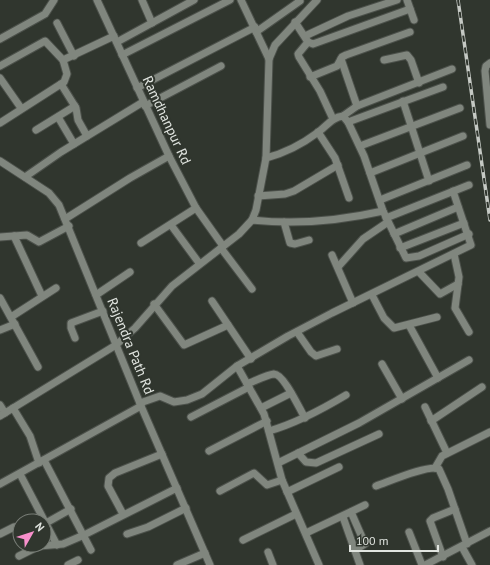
<svg xmlns="http://www.w3.org/2000/svg" width="490" height="565" font-family="'PT Sans',sans-serif">
<style>
.lines{fill:none;stroke-linecap:round;stroke-linejoin:round}
.minor-casing{stroke:#4c514b;stroke-width:9}
.minor{stroke:#80867e;stroke-width:7}
.rail-casing{stroke:#c5c9c4;stroke-width:3.5}
.rail{stroke:#30362e;stroke-width:2;stroke-dasharray:6;stroke-linecap:butt}
.labels{text-anchor:middle;dominant-baseline:central;stroke-width:4;stroke-linejoin:round;paint-order:stroke}
.street-label{font-size:14px;fill:#e1e5e0;stroke:#30362e}
</style>
<rect width="100%" height="100%" fill="#30362e"/>
<g class="lines">
<defs>
<g id="minor">
<path d="M97 0 169 156 196 208 223 246"/>
<path d="M142 0 152 23"/>
<path d="M241 0 269 59"/>
<path d="M407 0 414 20"/>
<path d="M295 22 308 42 313 44 410 9"/>
<path d="M57 23 74 56"/>
<path d="M256 32 300 1"/>
<path d="M305 36 348 16 397 0"/>
<path d="M0 39 45 14 54 0"/>
<path d="M117 42 194 0"/>
<path d="M308 42 298 54 299 57 320 91 333 119"/>
<path d="M122 55 230 0"/>
<path d="M341 59 357 106"/>
<path d="M384 60 407 55 411 60 419 83"/>
<path d="M490 63 486 66 485 71 490 125"/>
<path d="M0 66 45 41 63 60 114 36"/>
<path d="M310 77 337 66 342 57 346 55 410 32"/>
<path d="M0 78 21 108"/>
<path d="M61 84 76 108 78 120 87 136"/>
<path d="M137 88 255 27"/>
<path d="M403 101 429 181"/>
<path d="M145 106 221 66"/>
<path d="M343 116 357 106 452 69"/>
<path d="M58 117 74 144"/>
<path d="M348 122 443 87"/>
<path d="M0 123 64 82 67 74 63 60"/>
<path d="M36 130 75 106"/>
<path d="M318 132 335 158 349 198"/>
<path d="M360 146 460 108"/>
<path d="M266 158C285 153 301 145 317 133 326 127 332 117 343 116L348 122 364 156 383 211 406 258 419 256 469 234"/>
<path d="M0 161 49 193 59 205 141 406 210 565"/>
<path d="M370 173 463 136"/>
<path d="M25 177 61 152 143 102"/>
<path d="M258 196 285 194 294 191 338 165"/>
<path d="M380 200 467 165"/>
<path d="M386 218 469 185"/>
<path d="M65 219 130 178 169 156"/>
<path d="M252 220C297 225 339 221 383 211"/>
<path d="M284 222 290 243 295 244 309 240"/>
<path d="M171 225 199 263"/>
<path d="M394 234 458 207"/>
<path d="M14 236 42 296"/>
<path d="M0 237 27 235 39 242 69 226"/>
<path d="M141 243 196 208"/>
<path d="M221 248 252 289"/>
<path d="M400 248 464 223"/>
<path d="M454 254 459 277 455 308 469 332"/>
<path d="M332 255 353 303"/>
<path d="M338 267 363 239 388 222"/>
<path d="M419 272 440 294 458 284"/>
<path d="M96 295 130 272"/>
<path d="M372 295 384 318 394 328 437 317"/>
<path d="M0 298 38 367"/>
<path d="M212 301 251 359"/>
<path d="M154 304 184 345 228 325"/>
<path d="M11 317 56 288"/>
<path d="M409 325 438 378"/>
<path d="M0 330 15 324"/>
<path d="M297 332 311 352 316 356 337 349"/>
<path d="M75 338 71 328V323L103 311"/>
<path d="M382 364 402 399"/>
<path d="M237 366 264 414 282 480 319 565"/>
<path d="M247 384C255 381 266 375 274 374 284 374 300 410 305 418"/>
<path d="M140 403 160 396 174 402 187 400 202 394 237 366 288 336 332 313 471 245 453 191"/>
<path d="M0 405 5 413"/>
<path d="M425 407 447 453"/>
<path d="M13 408 30 436 39 463"/>
<path d="M261 408 291 393"/>
<path d="M0 416 116 345 135 328 172 286 239 234 252 220 256 210 266 158 269 59 275 45 317 0"/>
<path d="M191 417 249 387"/>
<path d="M431 421 482 387"/>
<path d="M269 431C297 423 321 410 346 395"/>
<path d="M209 451 267 421"/>
<path d="M298 453 306 462 316 463 379 434"/>
<path d="M44 460 91 550"/>
<path d="M278 463 359 423 469 360"/>
<path d="M435 468 442 456 490 432"/>
<path d="M20 474 57 545"/>
<path d="M0 484 141 406"/>
<path d="M376 486C388 482 429 464 439 469L448 489 467 544"/>
<path d="M220 491 254 473 267 485 282 480"/>
<path d="M287 492 339 467"/>
<path d="M351 512 365 544 355 550"/>
<path d="M123 514 108 486 109 478 115 473 162 454"/>
<path d="M343 517 360 565"/>
<path d="M46 523 71 509"/>
<path d="M409 532 422 565"/>
<path d="M306 533 365 505"/>
<path d="M0 534 14 527"/>
<path d="M127 534 148 527 186 508"/>
<path d="M243 540 296 514"/>
<path d="M462 547 472 565"/>
<path d="M268 552 273 565"/>
<path d="M19 556 39 546 63 544 84 535 177 488"/>
<path d="M443 557 430 521 433 518 455 509"/>
<path d="M68 565 78 560"/>
<path d="M177 565 205 553"/>
<path d="M425 565 490 531"/>
</g>
</defs>
<use href="#minor" class="minor-casing"/>
<use href="#minor" class="minor"/>
<defs>
<path id="rail" d="M458 0 490 220"/>
</defs>
<use href="#rail" class="rail-casing"/>
<use href="#rail" class="rail"/>
</g>
<g class="labels">
<g class="street-label">
<text transform="translate(167 120) rotate(65)">Ramdhanpur Rd</text>
<text transform="translate(131 346) rotate(68)">Rajendra Path Rd</text>
</g>
</g>
<g transform="translate(32 533) rotate(51)"><circle r="19" fill="#30362e" stroke="#777c75"/>
<path d="M0-3L7 15L0 10L-7 15Z" fill="#f890cc"/>
<text y="-6" font-size="11" font-weight="bold" text-anchor="middle" fill="#e1e5e0">N</text>
</g>
<path d="M350 545v6h88v-6" fill="none" stroke="#e1e5e0" stroke-width="2"/>
<text x="356" y="545" font-size="12" fill="#e1e5e0" stroke="#30362e" stroke-width="3" paint-order="stroke">100 m</text>
</svg>
